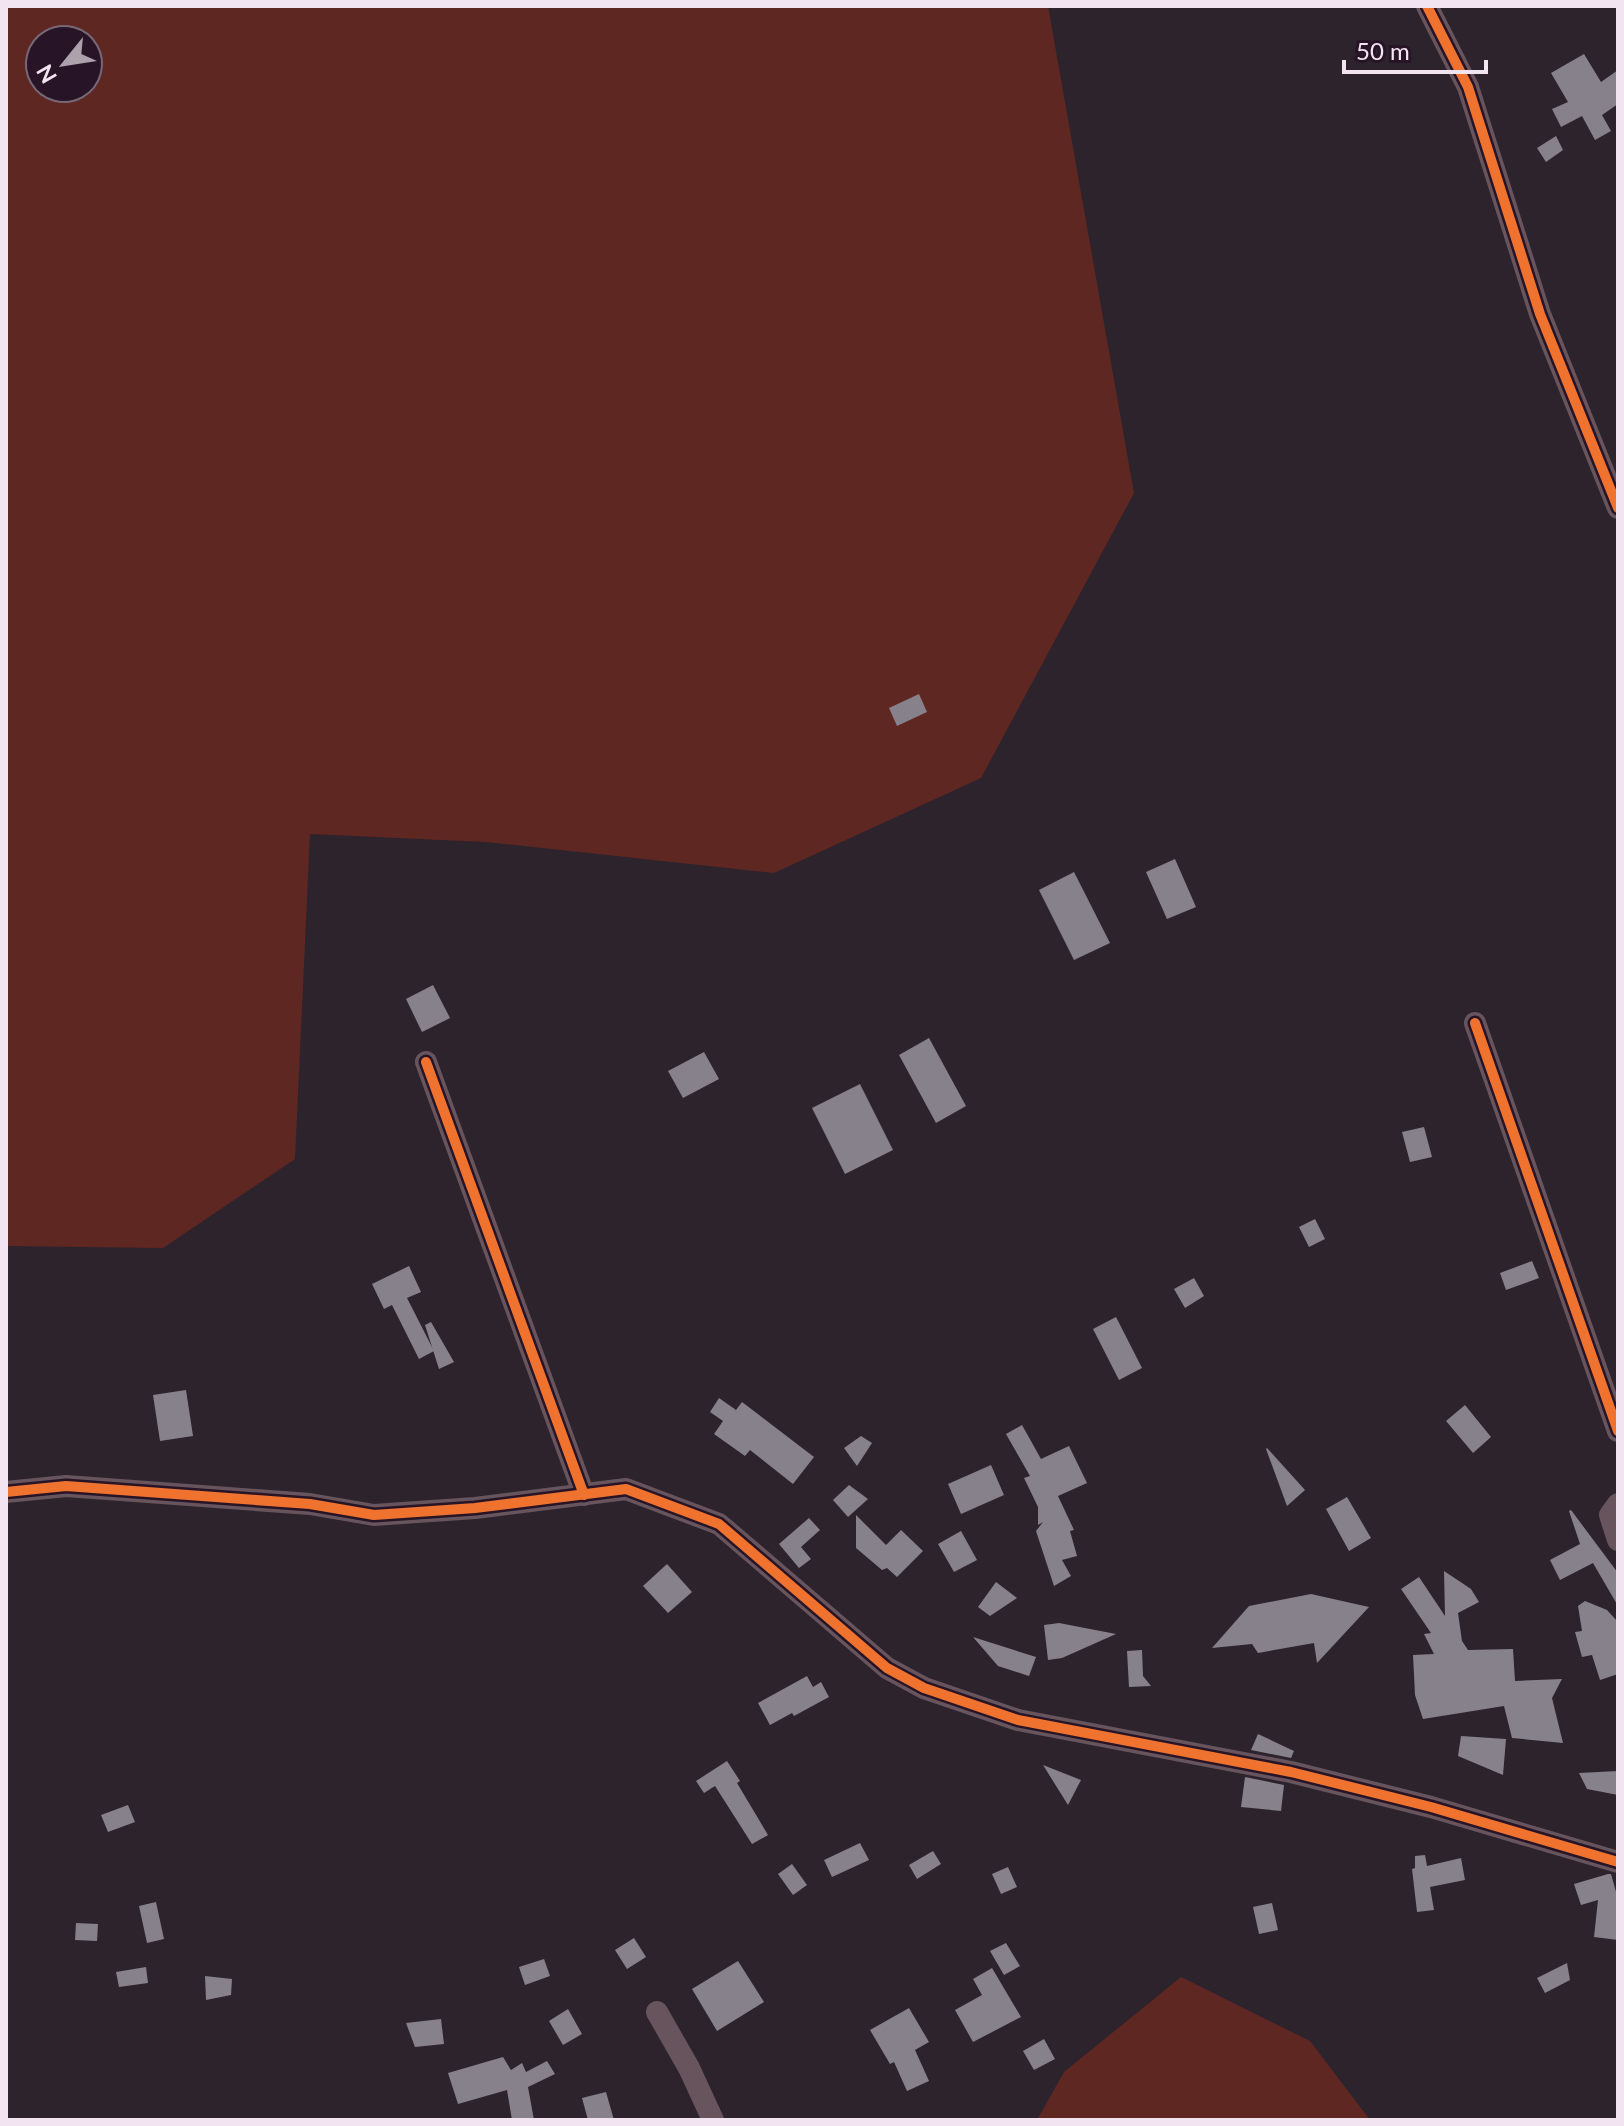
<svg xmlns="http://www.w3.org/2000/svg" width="1624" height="2126" font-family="Lato,sans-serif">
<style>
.green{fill:#5f2721;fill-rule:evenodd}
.building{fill:#87818c}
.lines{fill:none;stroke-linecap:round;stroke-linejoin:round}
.street{stroke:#68545c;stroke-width:22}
.cycleway-casing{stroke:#271527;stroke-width:15}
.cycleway{stroke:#ef722f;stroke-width:10}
</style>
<rect width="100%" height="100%" fill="#2d232d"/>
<g class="green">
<path d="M6 6H1048L1134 493 981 778 774 873 486 842 310 834 295 1159 163 1248 6 1246ZM40 40H88V88H40Z"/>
<path d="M1181 1977 1310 2041 1370 2120H1037L1064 2072Z"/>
</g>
<g class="building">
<path d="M1584 54 1601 82 1618 70V104L1602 115 1611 131 1595 140 1582 116 1561 127 1552 109 1568 102 1551 73Z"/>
<path d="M1556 136 1563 150 1546 162 1537 148Z"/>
<path d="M919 694 927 712 897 726 889 708Z"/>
<path d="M1175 859 1196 907 1167 919 1146 872Z"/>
<path d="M1074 872 1110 943 1074 960 1039 890Z"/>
<path d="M433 985 450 1018 422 1032 406 999Z"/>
<path d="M929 1038 966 1106 936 1123 899 1055Z"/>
<path d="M704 1052 719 1079 683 1098 668 1071Z"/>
<path d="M860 1084 893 1150 845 1174 812 1108Z"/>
<path d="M1424 1127 1432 1157 1410 1162 1402 1132Z"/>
<path d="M1315 1219 1325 1239 1309 1247 1299 1227Z"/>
<path d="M1532 1261 1539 1278 1506 1290 1500 1273Z"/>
<path d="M409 1266 421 1292 407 1298 434 1351 419 1359 392 1305 384 1309 372 1284Z"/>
<path d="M1194 1278 1204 1296 1185 1308 1174 1289Z"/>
<path d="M1116 1317 1142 1368 1119 1380 1093 1329Z"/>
<path d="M431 1322 454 1362 439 1369 425 1325Z"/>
<path d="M186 1390 193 1436 160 1441 153 1395Z"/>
<path d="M719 1398 736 1410 742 1402 814 1457 793 1484 750 1450 745 1456 714 1434 723 1421 710 1412Z"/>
<path d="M1465 1405 1491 1437 1473 1453 1446 1421Z"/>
<path d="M1022 1425 1041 1459 1069 1446 1087 1483 1058 1496 1074 1530 1070 1531 1077 1556 1062 1560 1071 1576 1054 1586 1036 1531 1043 1522 1038 1525V1507L1024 1478 1030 1476 1006 1434Z"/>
<path d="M861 1436 872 1443 857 1466 844 1448Z"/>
<path d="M1267 1448 1305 1490 1287 1506 1266 1449Z"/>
<path d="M991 1465 1004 1495 961 1514 948 1484Z"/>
<path d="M849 1485 868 1499 848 1517 833 1500Z"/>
<path d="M1347 1497 1371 1538 1349 1551 1326 1509Z"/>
<path d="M1571 1510 1618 1573V1606L1593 1563 1560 1580 1550 1560 1580 1544 1569 1511Z"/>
<path d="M856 1515 886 1545 901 1530 923 1551 897 1577 887 1568 882 1570 856 1548Z"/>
<path d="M809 1518 820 1530 801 1547 811 1559 799 1568 779 1544Z"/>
<path d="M961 1531 977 1560 954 1572 938 1544Z"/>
<path d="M667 1564 692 1592 668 1613 643 1586Z"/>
<path d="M1444 1571 1471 1589 1479 1602 1458 1613 1462 1641 1468 1650 1513 1649 1515 1681 1562 1679 1552 1698 1563 1743 1512 1738 1504 1706 1423 1719 1415 1695 1413 1655 1434 1654 1424 1634 1431 1633 1401 1589 1419 1577 1445 1616Z"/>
<path d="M996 1582 1017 1598 990 1616 978 1607Z"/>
<path d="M1311 1594 1369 1607 1317 1663 1314 1643 1258 1653 1252 1644 1212 1648 1249 1606Z"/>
<path d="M1585 1601 1607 1610 1618 1622V1674L1600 1680 1592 1655 1582 1657 1575 1632 1582 1631 1578 1606Z"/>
<path d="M1059 1623 1116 1634 1062 1658 1048 1660 1044 1625Z"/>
<path d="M973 1637 1036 1657 1029 1676 998 1666Z"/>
<path d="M1142 1650 1143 1676 1151 1686 1129 1687 1127 1651Z"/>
<path d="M807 1676 813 1687 821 1682 829 1697 794 1716 792 1713 770 1725 758 1703Z"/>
<path d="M1258 1734 1294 1751 1291 1758 1251 1750Z"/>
<path d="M1461 1736 1506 1739 1503 1775 1458 1756Z"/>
<path d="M727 1761 740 1781 737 1783 768 1835 752 1844 715 1786 704 1793 696 1781Z"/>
<path d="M1043 1765 1081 1780 1068 1805Z"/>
<path d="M1618 1771V1795L1587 1789 1579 1773Z"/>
<path d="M1245 1777 1284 1785 1281 1811 1241 1807Z"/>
<path d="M128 1805 135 1822 108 1832 101 1815Z"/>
<path d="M860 1843 869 1860 832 1877 824 1860Z"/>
<path d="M933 1851 941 1864 917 1879 909 1865Z"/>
<path d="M1425 1855 1427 1866 1461 1858 1465 1880 1430 1887 1434 1910 1417 1912 1412 1869 1415 1868V1856Z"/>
<path d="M792 1864 807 1885 793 1895 778 1874Z"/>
<path d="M1008 1867 1017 1887 1001 1894 992 1874Z"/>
<path d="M1608 1874H1611L1618 1899V1940L1594 1937 1598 1900 1581 1905 1574 1884Z"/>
<path d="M156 1902 164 1939 147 1943 139 1906Z"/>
<path d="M1272 1903 1278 1930 1259 1934 1253 1907Z"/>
<path d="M76 1923 98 1924 97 1941 75 1940Z"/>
<path d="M634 1938 646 1957 627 1969 615 1950Z"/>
<path d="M1006 1943 1020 1966 1004 1975 990 1951Z"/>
<path d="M544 1959 550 1976 525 1985 519 1967Z"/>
<path d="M738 1961 764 2002 717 2031 692 1989Z"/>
<path d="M1567 1963 1570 1980 1545 1993 1537 1978Z"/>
<path d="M146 1967 148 1983 119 1987 116 1972Z"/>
<path d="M992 1968 1021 2017 973 2042 955 2010 982 1995 973 1979Z"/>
<path d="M205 1976 232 1979 231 1995 206 2000Z"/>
<path d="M909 2008 929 2042 915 2050 929 2081 907 2091 894 2062 890 2064 870 2030Z"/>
<path d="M568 2009 582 2034 563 2045 549 2021Z"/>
<path d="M441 2019 444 2044 415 2047 406 2023Z"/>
<path d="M1044 2039 1055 2059 1034 2070 1023 2051Z"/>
<path d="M503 2057 511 2070 522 2063 526 2072 547 2061 555 2074 528 2087 534 2120H512L507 2090 458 2104 448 2073Z"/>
<path d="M606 2092 614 2120H588L582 2098Z"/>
</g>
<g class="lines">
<g class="street">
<path d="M1427 6 1468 87 1540 314 1618 508"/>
<path d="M1475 1023 1618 1431"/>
<path d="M426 1062 584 1495"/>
<path d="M6 1492 66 1486 310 1504 374 1515 475 1508 626 1489 719 1524 887 1668 924 1688 1018 1720 1291 1772 1431 1807 1618 1862"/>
<path d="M1618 1504 1610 1515 1618 1540"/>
<path d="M657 2012 689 2068 713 2120"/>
</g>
<defs>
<g id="cycleway">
<path d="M1427 6 1468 87 1540 314 1618 508"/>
<path d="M1475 1023 1618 1431"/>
<path d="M426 1062 584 1495"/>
<path d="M6 1492 66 1486 310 1504 374 1515 475 1508 626 1489 719 1524 887 1668 924 1688 1018 1720 1291 1772 1431 1807 1618 1862"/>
</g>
</defs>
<use href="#cycleway" class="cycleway-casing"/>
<use href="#cycleway" class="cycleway"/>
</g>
<rect width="1624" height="2126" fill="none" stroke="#f2e5f1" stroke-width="16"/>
<g transform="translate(64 64) rotate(240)"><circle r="38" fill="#271527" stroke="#786878" stroke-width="2"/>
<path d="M0-6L14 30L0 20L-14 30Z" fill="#ada1ac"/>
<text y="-12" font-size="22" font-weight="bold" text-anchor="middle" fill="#f2e5f1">N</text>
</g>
<path d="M1344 60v12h142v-12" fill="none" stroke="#f2e5f1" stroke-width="4"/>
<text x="1356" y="60" font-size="24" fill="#f2e5f1" stroke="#271527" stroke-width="6" paint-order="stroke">50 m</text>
</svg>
